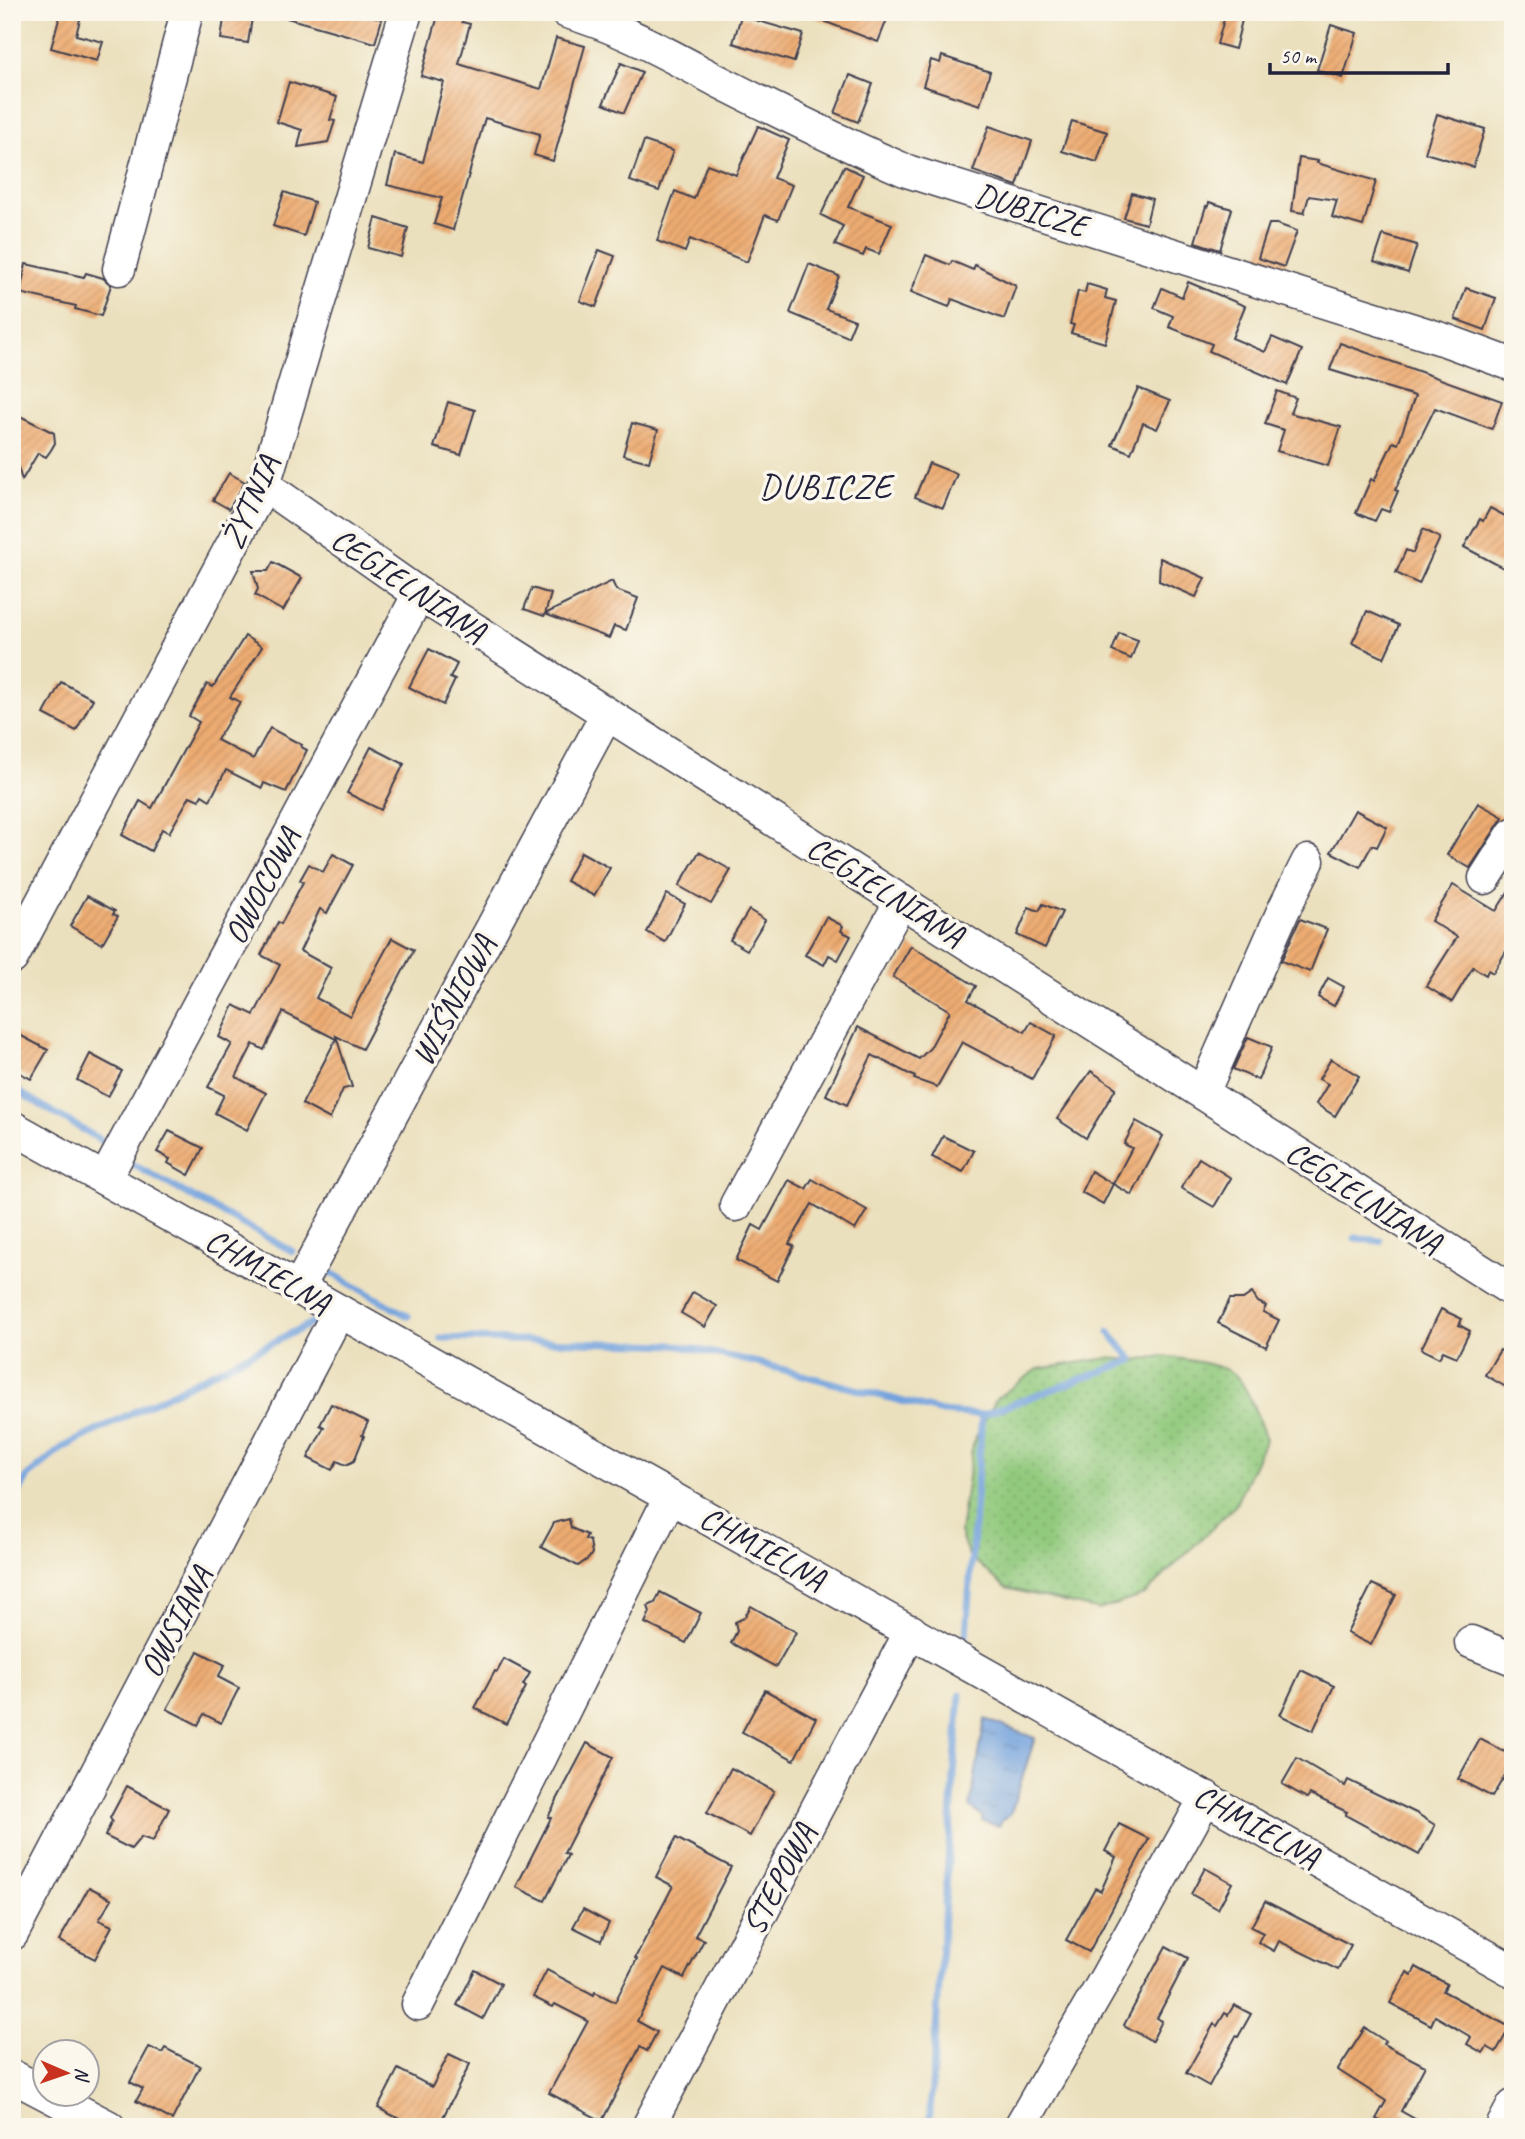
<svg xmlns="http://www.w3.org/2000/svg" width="1525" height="2139" font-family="Caveat,sans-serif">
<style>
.grass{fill:url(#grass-dots);stroke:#5a765c;stroke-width:2}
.water{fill:url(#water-ripples);stroke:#4b628c;stroke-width:2}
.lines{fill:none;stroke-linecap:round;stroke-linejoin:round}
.stream{stroke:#74a3dd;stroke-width:7}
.building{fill:url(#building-hatch)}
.minor-casing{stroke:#403e4e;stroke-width:35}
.minor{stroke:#fff;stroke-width:32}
.labels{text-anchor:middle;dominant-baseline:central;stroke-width:7;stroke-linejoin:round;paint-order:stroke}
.street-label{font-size:33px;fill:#22223b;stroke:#fbf7ec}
.neighbourhood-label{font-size:35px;letter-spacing:2px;fill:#22223b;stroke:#fbf7ec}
</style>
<defs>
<pattern id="grass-dots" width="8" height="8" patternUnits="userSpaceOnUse" patternTransform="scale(1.75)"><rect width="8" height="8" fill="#91c97d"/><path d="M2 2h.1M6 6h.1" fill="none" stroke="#7dac6d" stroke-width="1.8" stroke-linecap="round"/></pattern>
<pattern id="water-ripples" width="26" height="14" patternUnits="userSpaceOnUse" patternTransform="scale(1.75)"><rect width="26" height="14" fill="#74a3dd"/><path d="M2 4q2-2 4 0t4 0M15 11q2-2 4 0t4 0" fill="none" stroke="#5f84b4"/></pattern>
<pattern id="building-hatch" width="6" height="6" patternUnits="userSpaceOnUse" patternTransform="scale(1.75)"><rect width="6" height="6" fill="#edab71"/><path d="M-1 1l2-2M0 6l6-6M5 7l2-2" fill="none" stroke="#cb9363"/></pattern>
</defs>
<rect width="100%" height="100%" fill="#fbf7ec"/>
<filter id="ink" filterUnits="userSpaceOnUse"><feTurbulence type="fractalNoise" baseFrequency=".0143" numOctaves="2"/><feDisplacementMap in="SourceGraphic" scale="14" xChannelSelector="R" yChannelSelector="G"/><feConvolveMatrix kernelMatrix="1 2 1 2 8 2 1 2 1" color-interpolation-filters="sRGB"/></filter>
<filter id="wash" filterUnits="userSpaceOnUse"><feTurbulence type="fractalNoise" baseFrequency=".00686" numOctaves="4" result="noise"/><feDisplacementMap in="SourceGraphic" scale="28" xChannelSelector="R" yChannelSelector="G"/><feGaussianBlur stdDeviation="1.57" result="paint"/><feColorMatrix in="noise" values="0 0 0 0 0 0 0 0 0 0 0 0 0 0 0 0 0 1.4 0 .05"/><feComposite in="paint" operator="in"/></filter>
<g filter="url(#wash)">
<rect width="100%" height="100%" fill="#ebe0bd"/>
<path class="grass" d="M1164 1356C1181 1359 1221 1364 1234 1374 1249 1387 1258 1420 1266 1439L1235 1506 1144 1595 1099 1610 1006 1588 968 1555 960 1532 973 1442 997 1398 1038 1369 1108 1358 1133 1360Z"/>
<path class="water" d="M985 1719 1035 1738 1011 1813 1002 1820 999 1826 982 1820V1816L970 1806Z"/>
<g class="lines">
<g class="stream">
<path d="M12 1088 102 1141"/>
<path d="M130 1163 292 1251"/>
<path d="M1355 1238 1380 1241"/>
<path d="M324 1269 408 1316"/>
<path d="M441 1338 676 1345 754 1362 942 1412 982 1415 1133 1360 1109 1332"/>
<path d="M12 1506 28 1476 62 1448 312 1323"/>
<path d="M966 1635 982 1415"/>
<path d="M929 2127 960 1694"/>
</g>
</g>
<g id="blocks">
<g class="building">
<path d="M61 12H82L76 35 103 42 97 61 51 48Z"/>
<path d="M225 12H253L248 43 221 39Z"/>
<path d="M288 12H359L382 19 375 43 287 18Z"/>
<path d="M439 12H465L462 22 470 24 459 64 541 89 556 38 585 46 553 161 534 155 540 134 485 118 453 230 434 224 442 198 387 185 395 154 423 162 444 82 421 76Z"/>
<path d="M805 12H890L878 42 805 14Z"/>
<path d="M741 16 803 34 794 62 733 43Z"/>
<path d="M1225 16 1242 20 1235 49 1217 44Z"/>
<path d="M1331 25 1357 33 1343 78 1317 70Z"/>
<path d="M942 56 990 72 980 105 923 86 931 60 940 63Z"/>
<path d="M621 63 642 72 624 113 603 104Z"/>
<path d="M850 75 873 84 858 122 835 113Z"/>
<path d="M289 82 337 97 330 120 335 121 328 142 298 147 302 130 277 122Z"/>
<path d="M1437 114 1485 129 1473 167 1425 153Z"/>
<path d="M1072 121 1107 132 1097 162 1062 151Z"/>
<path d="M758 126 789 140 773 178 792 185 778 220 765 215 747 262 690 239 685 252 657 241 675 191 694 199 707 164 736 175Z"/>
<path d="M989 126 1032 141 1017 186 973 171Z"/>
<path d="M644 141 673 151 659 191 630 181Z"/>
<path d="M1299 158 1318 161 1317 163 1376 181 1363 226 1332 217 1337 200 1309 196 1304 213 1292 211Z"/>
<path d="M844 166 863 175 848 207 892 224 879 254 866 249 863 256 835 245 843 226 821 215Z"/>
<path d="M284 192 314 202 304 236 273 226Z"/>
<path d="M1132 193 1152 199 1146 224 1124 218Z"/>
<path d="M1209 202 1232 209 1220 250 1195 242 1206 206 1208 207Z"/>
<path d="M376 218 408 228 401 257 368 248Z"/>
<path d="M1269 224H1277L1297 231 1284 267 1258 258Z"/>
<path d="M1383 235 1417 245 1408 273 1374 262Z"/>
<path d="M599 250 615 256 596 307 580 301Z"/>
<path d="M926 255 950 265 952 261 973 270 975 265 1016 286 1004 319 952 299 949 307 911 292Z"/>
<path d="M26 264 84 277 86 273 103 278 111 285 101 316 75 309 76 306 20 293Z"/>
<path d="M809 264 839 276 826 309 855 320 848 337 790 313Z"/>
<path d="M1188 282 1245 306 1232 338 1265 352 1272 337 1302 350 1287 385 1209 351 1212 344 1169 327 1173 316 1154 308 1162 288 1182 297Z"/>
<path d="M1087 284 1107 290 1105 298 1116 301 1105 343 1071 333 1074 325 1070 324 1078 291 1085 293Z"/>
<path d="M1466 288 1496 298 1485 330 1455 319Z"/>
<path d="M1340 343 1502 401 1492 429 1435 408 1395 490 1398 491 1389 512 1381 509 1375 521 1356 513 1371 479 1374 481 1393 442 1398 444 1415 396 1330 370Z"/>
<path d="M1138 388 1170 401 1157 429 1143 423 1131 453 1112 445Z"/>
<path d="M1277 391 1296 398 1290 413 1341 427 1328 466 1277 451 1284 430 1265 424Z"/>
<path d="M448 402 475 410 461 455 434 447Z"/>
<path d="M12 412 54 433 55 443 51 450 46 457 38 453 22 480 15 458 12 456Z"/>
<path d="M632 423 658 430 649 462 623 455Z"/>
<path d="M929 463 957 474 943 508 915 497Z"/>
<path d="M229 473 245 482 229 509 213 500Z"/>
<path d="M1490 508 1513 520V573L1464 547 1480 519 1483 521Z"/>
<path d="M1423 529 1440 538 1419 584 1396 573 1406 550 1413 553Z"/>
<path d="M1160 558 1205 578 1196 597 1159 581Z"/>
<path d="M273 562 302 578 283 611 255 595 258 589 253 571H268Z"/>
<path d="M612 581 616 590 638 598 626 630 614 626 609 638 545 614 544 616 524 609 532 588 551 594 545 614Z"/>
<path d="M1367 611 1399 625 1384 658 1352 643Z"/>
<path d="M1119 633 1138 640 1131 659 1112 651Z"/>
<path d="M245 636 262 647 230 697 240 702 217 740 253 759 270 728 302 745 301 747 307 750 286 792 264 783 262 788 226 770 210 800 202 795 199 800 190 796 169 833 162 829 151 851 122 835 140 801 152 808 199 722 189 716 207 684 213 687Z"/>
<path d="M429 649 457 664 450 678 455 680 443 705 409 687Z"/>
<path d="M61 682 93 699 76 731 44 714Z"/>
<path d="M371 747 404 764 381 810 347 793Z"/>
<path d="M1478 803 1503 817 1470 868 1447 855Z"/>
<path d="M1355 810 1387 827 1377 847 1372 845 1360 867 1331 852Z"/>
<path d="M581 852 610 868 594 896 566 881Z"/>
<path d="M699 852 731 870 711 904 679 886Z"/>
<path d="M333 854 353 865 327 913 320 909 300 951 331 968 316 998 350 1016 392 938 414 950 362 1049 336 1036 352 1087 343 1089 330 1119 302 1104 336 1039 283 1012 264 1050 253 1044 236 1077 266 1093 247 1130 215 1113 224 1095 208 1087 232 1044 219 1037 234 1005 254 1015 280 965 261 955 278 922 281 924 303 882 300 880 309 864 323 872Z"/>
<path d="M1513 884V940L1493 973 1488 970 1486 975 1473 967 1452 1002 1426 986 1457 937 1431 921 1453 885 1496 911Z"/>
<path d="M667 894 685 904 665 942 647 932Z"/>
<path d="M87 896 115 911 113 914 118 916 102 944 70 926Z"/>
<path d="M1043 904 1062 912 1045 948 1017 935 1029 907 1039 911Z"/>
<path d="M749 910 765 920 747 950 730 940Z"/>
<path d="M826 917 843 926 841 931 851 936 838 960 829 955 824 965 805 955Z"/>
<path d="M1300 919 1327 929 1310 972 1281 961Z"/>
<path d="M911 946 976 986 968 1000 1025 1032 1031 1022 1056 1036 1032 1079 962 1042 937 1087 914 1079 915 1077 872 1055 847 1105 826 1095 858 1027 919 1059 930 1048 950 1011 893 977Z"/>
<path d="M1328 978 1344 987 1334 1006 1318 997Z"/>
<path d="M12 1031 48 1050 31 1079 12 1069Z"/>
<path d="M1248 1037 1272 1047 1258 1080 1233 1069Z"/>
<path d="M90 1054 122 1071 108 1097 77 1080Z"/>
<path d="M1331 1059 1359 1076 1335 1116 1316 1104 1328 1084 1319 1079Z"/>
<path d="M1091 1071 1116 1088 1086 1138 1057 1119Z"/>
<path d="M1136 1121 1163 1136 1132 1195 1113 1184 1103 1204 1081 1192 1091 1171 1113 1184 1132 1148 1124 1144Z"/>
<path d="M169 1131 203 1148 189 1175 168 1163 170 1159 157 1152Z"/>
<path d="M943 1136 974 1151 963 1172 932 1157Z"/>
<path d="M1199 1158 1231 1178 1214 1207 1181 1188Z"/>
<path d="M812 1179 867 1210 855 1230 812 1204 789 1244 794 1246 777 1281 736 1260 753 1225 762 1230 789 1180 806 1189Z"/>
<path d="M693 1292 717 1306 705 1327 681 1313Z"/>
<path d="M1252 1293 1258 1302 1266 1306 1263 1312 1279 1320 1266 1347 1218 1323 1230 1299H1243Z"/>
<path d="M1441 1309 1462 1319 1459 1325 1470 1331 1457 1357 1443 1351 1439 1358 1421 1349Z"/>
<path d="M1500 1350 1513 1358V1391L1485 1375Z"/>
<path d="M331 1404 368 1422 362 1435 364 1436 354 1461 346 1465 337 1461 332 1470 308 1458 324 1427 320 1425Z"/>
<path d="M569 1519 571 1528 587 1535 585 1539 590 1541 592 1553 589 1558 578 1566 541 1547 554 1523Z"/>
<path d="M1372 1584 1396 1595 1371 1645 1347 1633Z"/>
<path d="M660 1592 701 1613 686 1643 645 1623 650 1612 648 1606 655 1603Z"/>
<path d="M751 1606 796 1632 776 1667 731 1643 737 1631 735 1622 744 1618Z"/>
<path d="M198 1651 225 1665 218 1677 239 1688 221 1723 204 1714 198 1725 167 1709Z"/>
<path d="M504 1659 530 1673 523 1685 526 1687 506 1724 475 1708 495 1671 497 1672Z"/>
<path d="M1301 1670 1334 1686 1313 1731 1280 1715Z"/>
<path d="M765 1690 816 1718 794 1760 742 1732Z"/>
<path d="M1480 1739 1513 1756V1762L1492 1797 1458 1779Z"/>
<path d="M587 1743 613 1757 564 1853 568 1855 545 1901 516 1887 551 1818 548 1817Z"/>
<path d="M1297 1758 1345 1786 1348 1780 1416 1813 1435 1825 1419 1855 1345 1815 1347 1812 1310 1794 1307 1798 1282 1784Z"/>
<path d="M731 1768 774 1791 750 1836 707 1813Z"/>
<path d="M127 1786 169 1809 153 1841 141 1837 131 1849 105 1836 112 1821 110 1818Z"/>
<path d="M1119 1824 1149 1839 1089 1952 1066 1940 1095 1888 1101 1891 1116 1857 1105 1851Z"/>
<path d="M676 1838 731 1867 695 1936 704 1940 684 1978 665 1968 637 2021 657 2032 647 2051 640 2047 602 2121 549 2093 588 2021 555 2004 553 2007 533 1997 547 1970 594 1995 595 1992 615 2002 637 1959 635 1958 673 1886 656 1877Z"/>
<path d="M1205 1868 1232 1883 1218 1909 1191 1894Z"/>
<path d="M89 1887 112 1899 99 1920 112 1926 95 1959 59 1941Z"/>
<path d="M1265 1901 1351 1945 1338 1970 1279 1941 1274 1951 1258 1942 1263 1933 1251 1927Z"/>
<path d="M583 1909 609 1923 601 1941 573 1927Z"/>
<path d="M1166 1946 1188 1958 1157 2018 1162 2021 1152 2041 1124 2025Z"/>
<path d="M1416 1967 1447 1984 1443 1991 1510 2027 1496 2052 1487 2047 1483 2053 1467 2044 1471 2037 1435 2016 1431 2025 1390 2003 1407 1972 1412 1975Z"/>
<path d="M475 1970 501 1984 483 2019 457 2005Z"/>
<path d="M1234 2005 1251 2014 1238 2037 1236 2036 1209 2086 1186 2073 1214 2024 1217 2026 1225 2013 1228 2015Z"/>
<path d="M1365 2028 1385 2041 1383 2044 1425 2066 1401 2111 1429 2127H1392L1376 2119 1386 2101 1338 2070Z"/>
<path d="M149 2047 162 2053 165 2048 200 2066 172 2120 136 2101 143 2089 130 2082Z"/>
<path d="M449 2054 470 2064 438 2127H415L378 2108 398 2069 432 2087Z"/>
</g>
</g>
</g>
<g filter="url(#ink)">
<use href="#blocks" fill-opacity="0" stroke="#403e4e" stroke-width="2"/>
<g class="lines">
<defs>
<g id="minor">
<path d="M567 12C620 27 669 55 718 81 781 113 842 143 907 171L1445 340 1513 365"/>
<path d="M119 269 187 12"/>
<path d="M264 485 419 594 1513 1291"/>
<path d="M1485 878 1513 834"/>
<path d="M12 958 264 485 406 12"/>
<path d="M1203 1093 1283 911 1308 861"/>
<path d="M12 1127 1513 1971"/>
<path d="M105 1179 419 594"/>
<path d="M736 1205 901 901"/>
<path d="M299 1287 607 714"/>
<path d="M1471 1642 1513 1659"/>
<path d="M12 1934 339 1311"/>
<path d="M418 2004 670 1497"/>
<path d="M12 2076 109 2127"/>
<path d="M648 2127 911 1631"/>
<path d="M1020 2127 1107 1976 1206 1797"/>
<path d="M1502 2127 1513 2106"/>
</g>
</defs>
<use href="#minor" class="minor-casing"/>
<use href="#minor" class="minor"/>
</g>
</g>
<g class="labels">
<g class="street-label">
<text transform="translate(1031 210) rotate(17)">DUBICZE</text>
<text transform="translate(250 502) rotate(-66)">ŻYTNIA</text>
<text transform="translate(409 585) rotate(34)">CEGIELNIANA</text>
<text transform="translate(262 886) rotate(-62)">OWOCOWA</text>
<text transform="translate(886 891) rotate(32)">CEGIELNIANA</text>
<text transform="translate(453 1000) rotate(-62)">WIŚNIOWA</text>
<text transform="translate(1364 1197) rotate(33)">CEGIELNIANA</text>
<text transform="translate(268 1271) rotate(30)">CHMIELNA</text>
<text transform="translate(763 1548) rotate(29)">CHMIELNA</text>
<text transform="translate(176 1622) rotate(-62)">OWSIANA</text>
<text transform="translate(1257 1826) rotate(29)">CHMIELNA</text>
<text transform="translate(779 1879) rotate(-62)">STEPOWA</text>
</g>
<g class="neighbourhood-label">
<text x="826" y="486">DUBICZE</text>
</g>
</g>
<rect width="1525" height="2139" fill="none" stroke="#fbf7ec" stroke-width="42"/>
<g transform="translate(66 2073) rotate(92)"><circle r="33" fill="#fbf7ec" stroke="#a4a2a5" stroke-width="2"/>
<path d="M0-5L12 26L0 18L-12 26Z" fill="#c8321e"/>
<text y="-10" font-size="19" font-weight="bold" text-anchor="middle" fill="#22223b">N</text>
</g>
<path d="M1270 63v10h178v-10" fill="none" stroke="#22223b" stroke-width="3.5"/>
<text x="1280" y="63" font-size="21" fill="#22223b" stroke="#fbf7ec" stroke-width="5" paint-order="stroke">50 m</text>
</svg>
